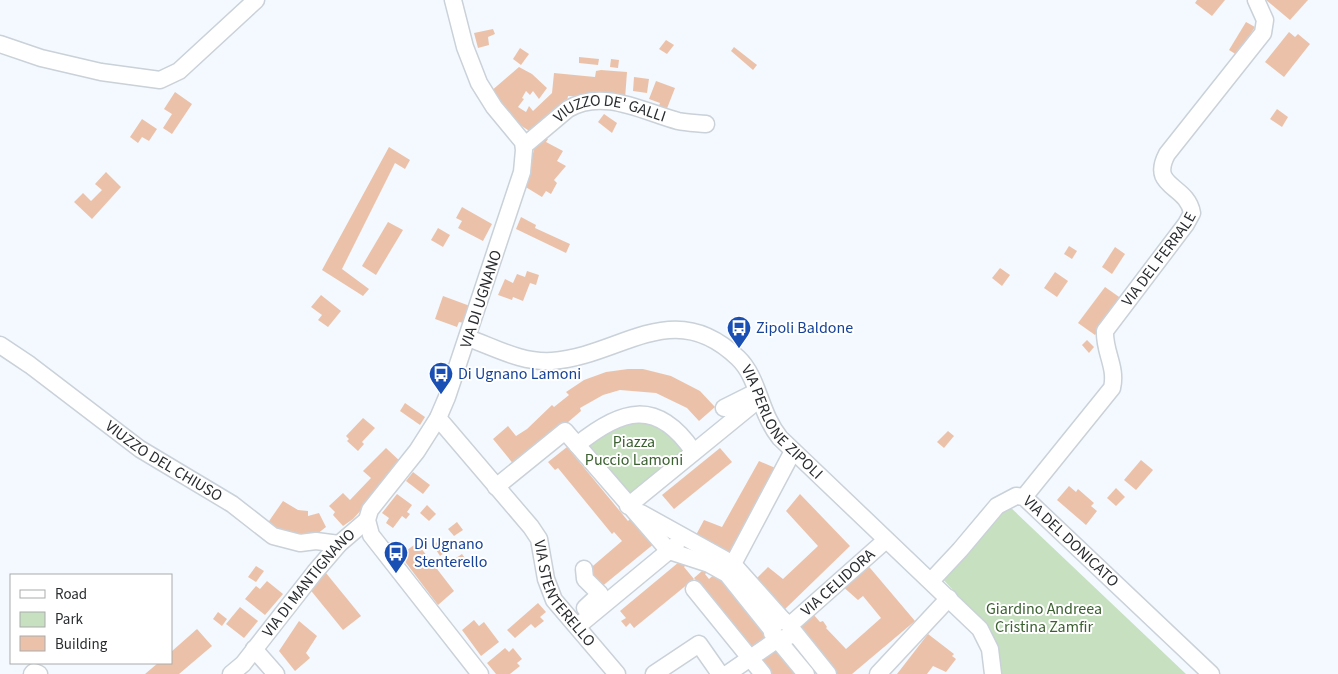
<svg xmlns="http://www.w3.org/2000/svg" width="1338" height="674" font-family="'Source Sans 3',sans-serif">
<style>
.green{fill:#c7e0c0}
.building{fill:#ebc2a9}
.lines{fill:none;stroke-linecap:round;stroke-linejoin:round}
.minor-casing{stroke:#cad1d8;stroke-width:19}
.minor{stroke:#fff;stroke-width:16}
.labels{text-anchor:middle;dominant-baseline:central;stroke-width:4;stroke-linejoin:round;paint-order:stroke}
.street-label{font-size:16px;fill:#2a2d2f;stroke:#fff}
.transit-label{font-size:16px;fill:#164399;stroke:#fff;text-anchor:start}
.park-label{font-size:16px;fill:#3b6130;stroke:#fff}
</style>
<rect width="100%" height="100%" fill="#f3f9ff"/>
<g class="green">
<path d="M617 421 661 424 689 450 629 499 584 444Z"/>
<path d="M1009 506 1186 674H999L979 618 939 575Z"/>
</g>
<g class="building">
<path d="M1197 0H1225L1212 16 1195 3Z"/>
<path d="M1266 0H1308L1290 20Z"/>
<path d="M1246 22 1255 27 1237 55 1229 50Z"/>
<path d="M493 29 495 34 488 37 489 45 478 48 474 33Z"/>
<path d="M1289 32 1295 37 1298 34 1310 44 1284 77 1265 62Z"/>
<path d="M666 40 674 45 667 54 659 49Z"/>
<path d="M734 47 757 65 753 70 731 51Z"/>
<path d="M520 48 529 54 521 65 513 59Z"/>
<path d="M579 57 599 59 598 65 579 63Z"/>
<path d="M611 59 619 60 618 68 610 67Z"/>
<path d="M519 67 532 74 547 88 539 99 533 91 530 95 526 91 522 98 524 99 518 107 526 112 529 106 533 111 552 93 554 73 595 77 596 71 601 70 627 72 625 99 568 96 567 102 534 134 509 118 490 92Z"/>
<path d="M634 77 649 79 647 93 633 91Z"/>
<path d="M656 81 675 88 666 111 658 108 660 103 649 99Z"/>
<path d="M175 92 192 104 172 134 163 128 172 114 164 109Z"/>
<path d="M1277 109 1288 117 1282 127 1270 119Z"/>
<path d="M604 114 617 123 612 133 598 122Z"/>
<path d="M142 119 157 129 149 141 142 137 138 143 130 137Z"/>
<path d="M543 136 548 139 546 142 563 151 557 161 566 166 554 180 557 183 551 194 546 191 542 197 524 186 535 146Z"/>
<path d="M389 147 410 160 405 169 395 163 342 269 369 289 363 296 322 270Z"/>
<path d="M106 172 121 187 92 219 74 202 83 193 91 201 102 190 95 184Z"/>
<path d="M462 207 492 224 483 241 458 228 462 221 456 218Z"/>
<path d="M521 217 536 225 535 228 570 244 566 253 516 229Z"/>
<path d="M388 222 403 230 376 275 362 266Z"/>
<path d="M438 228 450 235 443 247 431 240Z"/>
<path d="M1069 246 1077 251 1072 259 1064 254Z"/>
<path d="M1115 247 1125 254 1112 274 1102 267Z"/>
<path d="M1000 268 1010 275 1002 286 992 278Z"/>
<path d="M527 271 539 275 536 285 530 283 523 301 513 297 512 300 498 295 505 279 513 283 517 274 525 277Z"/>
<path d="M1055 272 1068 281 1057 297 1044 288Z"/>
<path d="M1105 287 1122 299 1095 335 1078 323Z"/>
<path d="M321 295 341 311 328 327 318 320 322 315 311 307Z"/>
<path d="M443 296 470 306 464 323 459 322 457 327 435 319Z"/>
<path d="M1087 340 1094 347 1089 353 1082 345Z"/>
<path d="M628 369H643L671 376 700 391 715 407 699 421 687 408 656 393 620 390 603 395 580 408 581 411 567 423 568 425 525 453 528 456 515 466 493 439 508 426 516 436 527 429 552 405 554 407 569 395 566 392 584 380 606 372Z"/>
<path d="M405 403 425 417 420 425 400 411Z"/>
<path d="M363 418 375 428 362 442 364 444 358 451 347 441 349 439 346 436Z"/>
<path d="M948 431 954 436 944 448 937 442Z"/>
<path d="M567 447 628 521 630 519 641 532 644 530 655 543 600 588 587 571 622 541 614 532 612 534 558 468 555 470 548 462Z"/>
<path d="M386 448 403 464 353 519 343 526 333 515 335 512 329 506 343 493 350 500 371 478 363 471Z"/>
<path d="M720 448 732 462 674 509 662 495Z"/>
<path d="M1141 460 1153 470 1136 490 1124 480Z"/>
<path d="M759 461 780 470 732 558 696 535 704 520 722 527Z"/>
<path d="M413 472 430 485 423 494 406 481Z"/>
<path d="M1069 486 1076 492 1078 489 1094 503 1091 506 1097 511 1086 525 1057 500Z"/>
<path d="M1116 488 1125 497 1116 506 1107 498Z"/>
<path d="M397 494 412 505 407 512 410 514 406 519 402 516 393 528 386 523 389 518 382 513Z"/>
<path d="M800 494 850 546 783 611 756 579 768 567 783 579 818 546 786 511Z"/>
<path d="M283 501 298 510 308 511V516L319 513 326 527 317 534 308 535 294 533 293 538 267 524Z"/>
<path d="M427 505 436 514 429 521 420 513Z"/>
<path d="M457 522 463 530 454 536 448 529Z"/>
<path d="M440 540 448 550 440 556 433 545Z"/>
<path d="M417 543 454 591 438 605 400 555Z"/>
<path d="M462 554 467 561 455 569 450 562Z"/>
<path d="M679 562 713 568 705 574 709 579 717 572 773 640 755 651 694 578 702 571 686 565 684 567 694 579 634 628 630 623 626 627 621 621 626 618 620 611Z"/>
<path d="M865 562 915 621 852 674H835L794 627 813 614 820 622 823 621 827 627 826 628 846 649 881 618 863 596 858 600 841 585Z"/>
<path d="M256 566 264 571 256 582 248 577Z"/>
<path d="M326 573 361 616 343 630 308 587Z"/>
<path d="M267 581 283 594 265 615 245 599 256 586 260 589Z"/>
<path d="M538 603 546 612 540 617 544 621 535 628 531 624 515 638 507 630Z"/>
<path d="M240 607 258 621 244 638 226 624Z"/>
<path d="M218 612 227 619 222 626 213 619Z"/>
<path d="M474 620 479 626 484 622 499 642 481 656 462 630Z"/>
<path d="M299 621 317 636 306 653 310 658 295 671 279 651Z"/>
<path d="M197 629 212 646 179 674H145L158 663H171V652Z"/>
<path d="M928 634 954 654 952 656 956 659 946 672 933 666 927 674H897Z"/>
<path d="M777 645 799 674H772L760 658Z"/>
<path d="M505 648 509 652 513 648 522 659 517 663 520 666 510 674H496L487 663Z"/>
</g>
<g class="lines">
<defs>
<g id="minor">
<path d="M453 0 465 47 479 83 494 107 523 142 524 150 522 172 447 397 438 418 417 451 370 510 367 520 371 535 480 674"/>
<path d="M0 44 41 58 101 72 160 80 179 71 256 0"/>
<path id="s1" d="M524 146 568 109C603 88 644 112 678 121 687 123 697 123 706 124"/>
<path id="s2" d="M468 338C496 348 522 363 552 361 621 356 673 295 738 358 759 378 759 412 780 438L980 629 990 649 993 674"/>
<path id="s3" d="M0 345 30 365 140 449 232 504 273 536 300 543 316 541 339 544"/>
<path d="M724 408 756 392"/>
<path id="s4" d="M438 418 531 527 539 539 546 579 554 600 617 674"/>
<path d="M577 445C621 409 657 398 693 451"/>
<path d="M496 487 565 431 669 551 709 564 727 574 771 629"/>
<path id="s5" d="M1024 497 1112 388C1117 367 1104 352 1105 331L1186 224 1192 213C1187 184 1149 188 1167 154L1263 33 1265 20 1256 0"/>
<path d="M628 506 758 400"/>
<path d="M641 513 733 564 783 620"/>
<path d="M733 564 793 451"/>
<path d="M584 569 585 579 600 594 585 608"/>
<path id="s6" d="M931 581 960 550 997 506 1016 496 1024 497 1211 674"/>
<path d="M694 589 763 674"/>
<path id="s7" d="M790 625 886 540"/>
<path d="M578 626 676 545"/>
<path d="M791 628 828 674"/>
<path d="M779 639 788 637 791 631 790 625 783 620 774 624 772 633 806 674"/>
<path d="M254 649 276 674"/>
<path d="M32 674 34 672 39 674"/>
<path id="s8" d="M231 674 243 664 315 572 339 544 367 520"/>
<path d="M654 674 699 644 720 674"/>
<path d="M727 674 778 639"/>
<path d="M878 674 949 598"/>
</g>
</defs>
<use href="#minor" class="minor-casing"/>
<use href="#minor" class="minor"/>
</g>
<defs>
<symbol id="bus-pin" viewBox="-11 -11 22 30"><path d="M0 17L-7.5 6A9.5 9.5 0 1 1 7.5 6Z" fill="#1a4fb4" stroke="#fff"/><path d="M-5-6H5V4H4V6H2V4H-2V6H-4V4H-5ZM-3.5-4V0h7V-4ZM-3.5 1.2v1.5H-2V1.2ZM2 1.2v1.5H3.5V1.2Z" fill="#fff"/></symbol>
</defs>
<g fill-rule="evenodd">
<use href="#bus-pin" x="725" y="314" width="28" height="38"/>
<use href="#bus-pin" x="427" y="360" width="28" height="38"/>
<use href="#bus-pin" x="382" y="539" width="28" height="38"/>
</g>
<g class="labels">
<g class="street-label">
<text stroke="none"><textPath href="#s1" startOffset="100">VIUZZO DE' GALLI</textPath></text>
<text stroke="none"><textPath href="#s5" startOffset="288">VIA DEL FERRALE</textPath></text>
<text transform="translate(481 299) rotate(-72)">VIA DI UGNANO</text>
<text stroke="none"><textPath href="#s2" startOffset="365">VIA PERLONE ZIPOLI</textPath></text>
<text stroke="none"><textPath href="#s3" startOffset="201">VIUZZO DEL CHIUSO</textPath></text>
<text stroke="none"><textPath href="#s6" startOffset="194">VIA DEL DONICATO</textPath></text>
<text stroke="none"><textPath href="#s7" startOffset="64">VIA CELIDORA</textPath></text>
<text stroke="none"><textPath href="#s8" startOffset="120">VIA DI MANTIGNANO</textPath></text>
<text stroke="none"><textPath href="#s4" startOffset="219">VIA STENTERELLO</textPath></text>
</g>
<g class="transit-label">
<text x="756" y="328">Zipoli Baldone</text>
<text x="458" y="374">Di Ugnano Lamoni</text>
<text x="414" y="544">Di Ugnano<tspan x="414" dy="18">Stenterello</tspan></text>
</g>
<g class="park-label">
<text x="634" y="442">Piazza<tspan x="634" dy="18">Puccio Lamoni</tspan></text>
<text x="1044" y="609">Giardino Andreea<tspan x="1044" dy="18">Cristina Zamfir</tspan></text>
</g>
</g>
<rect x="10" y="574" width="162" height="90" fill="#ffffff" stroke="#aaabac"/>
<rect x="20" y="590" width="25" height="8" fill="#ffffff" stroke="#aaabac"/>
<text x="55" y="599" font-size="15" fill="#2a2d2f">Road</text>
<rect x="20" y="612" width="25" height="15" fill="#c7e0c0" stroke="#aaabac"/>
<text x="55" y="624" font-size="15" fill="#2a2d2f">Park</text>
<rect x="20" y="636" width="25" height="15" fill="#ebc2a9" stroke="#aaabac"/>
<text x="55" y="649" font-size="15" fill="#2a2d2f">Building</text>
</svg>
